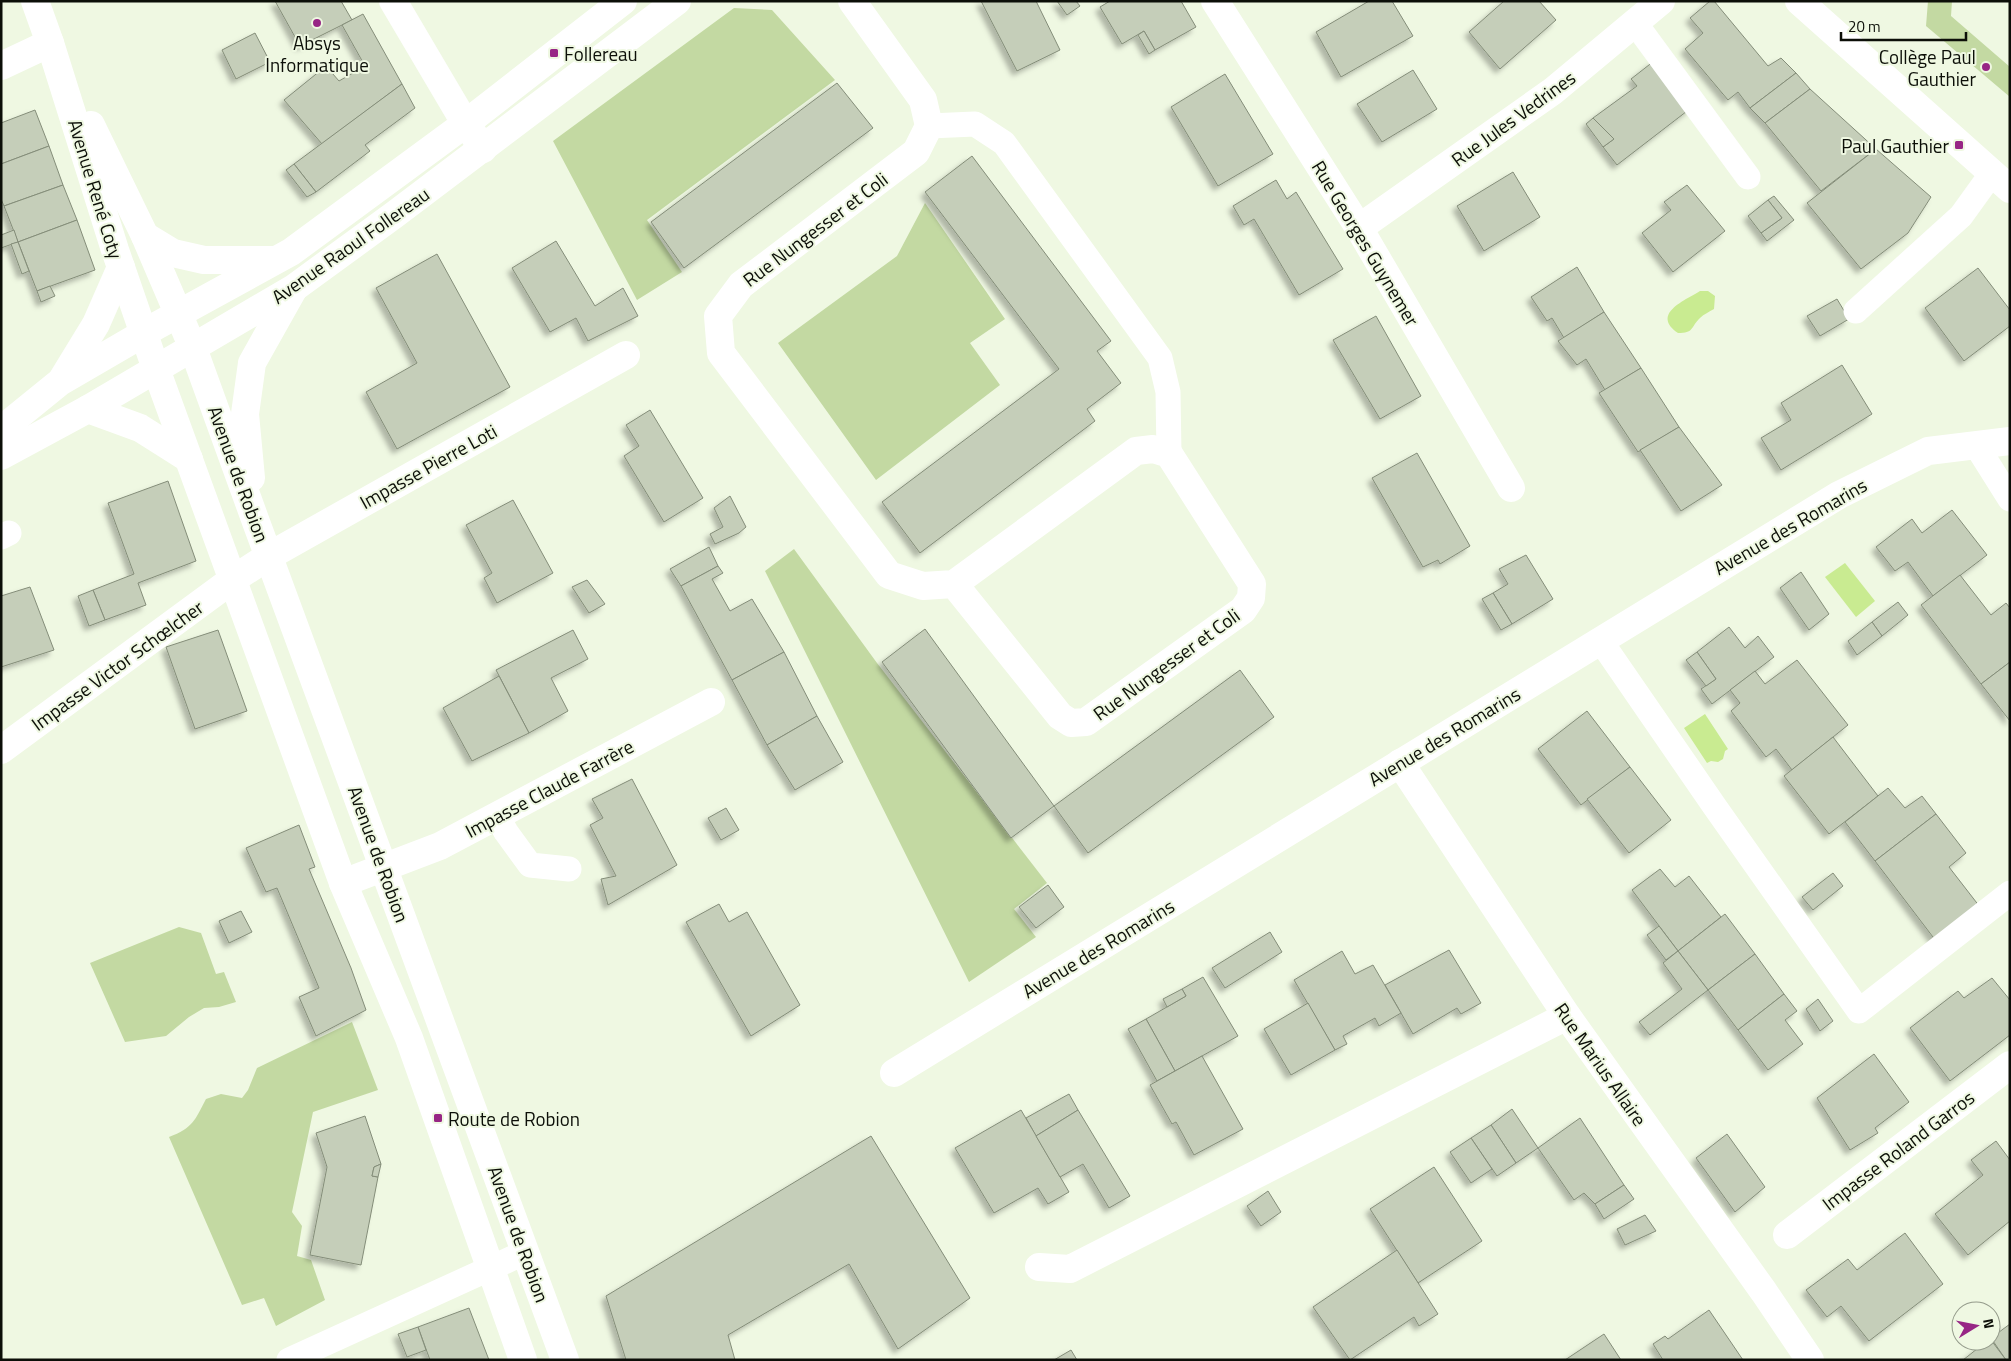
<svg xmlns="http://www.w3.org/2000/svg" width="2011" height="1361" font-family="'Titillium Web',sans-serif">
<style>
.green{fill:#c3d9a2}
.water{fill:#c9eb91}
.building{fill:#c5ceb9;stroke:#848d79;filter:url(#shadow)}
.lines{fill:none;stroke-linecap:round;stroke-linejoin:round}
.lane{stroke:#fff;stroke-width:25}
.street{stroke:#fff;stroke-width:28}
.secondary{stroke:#fff;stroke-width:28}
.poi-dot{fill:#972685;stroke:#eff8e2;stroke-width:2}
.labels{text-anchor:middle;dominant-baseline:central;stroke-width:4;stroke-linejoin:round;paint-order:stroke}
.poi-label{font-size:19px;fill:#0c0f08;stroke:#eff8e2;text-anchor:start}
.street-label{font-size:19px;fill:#0c0f08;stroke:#eff8e2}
</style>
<defs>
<filter id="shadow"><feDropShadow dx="-4.5" dy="4.5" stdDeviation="2.5" flood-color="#0004"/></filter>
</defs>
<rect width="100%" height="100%" fill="#eff8e2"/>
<g class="green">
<path d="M1928 1H1952L1951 16 2010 67V97L1926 26Z"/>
<path d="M734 8 772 10 835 80 647 220 682 272 637 300 553 141Z"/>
<path d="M925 203 1005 319 970 343 1000 385 876 480 778 343 897 256Z"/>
<path d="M794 549 877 663 1047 883 1014 909 1036 937 969 982 765 571Z"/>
<path d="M179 927 201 933 216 974 224 972 236 1002 219 1007 204 1008 189 1017 166 1036 125 1042 90 963Z"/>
<path d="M352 1022 378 1090 313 1112 292 1212 302 1226 297 1256 311 1260 325 1300 276 1326 264 1298 242 1305 169 1137C193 1128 195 1120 206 1099L221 1094 242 1098 248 1090 257 1068Z"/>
</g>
<g class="water">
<path d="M1700 291H1708L1715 296 1714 309C1709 312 1704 314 1700 318 1690 328 1694 333 1678 333 1651 314 1684 301 1700 291Z"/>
<path d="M1845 563 1875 601 1856 617 1825 577Z"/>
<path d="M1705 714 1728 749 1725 751 1723 759 1718 762 1711 761 1707 763 1684 728Z"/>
</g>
<g class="building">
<path d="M275 1H341L352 20 300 46Z"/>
<path d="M981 1H1036L1060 50 1017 71Z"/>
<path d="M1057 1H1076L1080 6 1067 15Z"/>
<path d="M1110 1H1181L1196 27 1155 50 1144 31 1122 44 1100 7Z"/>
<path d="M1369 1H1392L1413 36 1341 77 1316 32Z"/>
<path d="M1504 1H1539L1556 20 1500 69 1469 32Z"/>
<path d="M1710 1H1714L1768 66 1781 58 1796 73 1750 108 1738 92 1728 100 1685 49 1703 33 1690 18Z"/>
<path d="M363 14 402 84 322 144 284 100 326 66 339 81 365 66 342 25Z"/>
<path d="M1144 31 1155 50 1149 54 1138 35Z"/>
<path d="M255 33 270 62 236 79 222 50Z"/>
<path d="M1654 61 1691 108 1617 165 1603 147 1614 139 1593 118 1637 86 1631 79Z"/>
<path d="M1413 70 1437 109 1382 142 1357 104Z"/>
<path d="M1796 73 1810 89 1765 123 1750 108Z"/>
<path d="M1225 74 1273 154 1218 186 1171 107Z"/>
<path d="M837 83 873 128 684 268 651 222Z"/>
<path d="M402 84 415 108 365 145 370 151 316 192 294 164Z"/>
<path d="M1810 89 1876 149 1821 191 1765 123Z"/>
<path d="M35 110 49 146 1 164V123Z"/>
<path d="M1593 118 1614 139 1603 147 1586 124Z"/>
<path d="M49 146 63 185 4 206 1 199V164Z"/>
<path d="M1876 149 1931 197 1908 233 1861 269 1807 203Z"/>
<path d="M972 156 1111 341 1097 351 1121 383 1087 409 1095 421 920 553 882 502 1059 369 925 192Z"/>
<path d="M294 164 316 192 307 197 286 170Z"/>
<path d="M1513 172 1540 217 1484 251 1457 206Z"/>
<path d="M1276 180 1287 199 1296 192 1343 269 1299 295 1254 219 1244 225 1233 206Z"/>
<path d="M63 185 77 220 18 242 4 206Z"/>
<path d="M1687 185 1725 231 1673 272 1642 233 1671 210 1664 202Z"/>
<path d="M1774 196 1794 220 1767 241 1761 233 1782 218 1768 200Z"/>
<path d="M1768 200 1782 218 1761 233 1748 216Z"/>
<path d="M77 220 95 270 37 291 18 242Z"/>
<path d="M14 230 18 242 1 248V235Z"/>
<path d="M556 241 595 306 623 288 638 316 588 341 576 318 550 332 512 268Z"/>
<path d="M18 242 29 271 22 274 11 244Z"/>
<path d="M437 254 510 387 397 449 366 392 417 363 376 288Z"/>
<path d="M1577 267 1604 312 1564 338 1552 318 1547 321 1531 297Z"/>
<path d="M1978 268 2010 310V326L1964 361 1925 308Z"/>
<path d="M50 286 55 296 41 302 37 291Z"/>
<path d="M1837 299 1849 319 1820 336 1807 316Z"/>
<path d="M1604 312 1641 368 1605 390 1586 359 1577 365 1558 341Z"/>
<path d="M1376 316 1421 396 1380 419 1333 340Z"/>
<path d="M1842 365 1872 414 1781 470 1761 438 1791 420 1781 403Z"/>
<path d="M1641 368 1679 427 1638 452 1599 393Z"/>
<path d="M650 410 703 498 664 522 624 456 639 446 626 425Z"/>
<path d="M1679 427 1722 485 1681 511 1640 450Z"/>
<path d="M1417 453 1470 546 1440 564 1438 560 1423 567 1372 478Z"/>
<path d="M168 481 196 561 138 583 146 605 105 620 93 590 134 574 108 503Z"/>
<path d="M730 496 746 527 739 533 715 544 710 534 723 527 714 508Z"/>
<path d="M513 500 553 573 497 603 484 578 492 573 466 525Z"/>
<path d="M1952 510 1987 555 1933 596 1908 562 1895 571 1876 547 1912 519 1922 533Z"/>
<path d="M709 547 718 566 681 586 670 569Z"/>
<path d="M1526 555 1553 599 1512 624 1493 593 1508 584 1499 569Z"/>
<path d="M718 566 723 573 712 579 730 611 752 599 784 652 732 680 681 586Z"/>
<path d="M1801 572 1829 614 1809 630 1780 588Z"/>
<path d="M1960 575 1991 615 2006 603 2010 608V662L1981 684 1921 605Z"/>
<path d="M587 580 605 604 589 613 572 587Z"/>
<path d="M30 587 54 650 1 667V596Z"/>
<path d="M93 590 105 620 89 626 78 596Z"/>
<path d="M1493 593 1512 624 1501 630 1482 599Z"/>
<path d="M1898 602 1908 615 1882 636 1872 622Z"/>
<path d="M1872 622 1882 636 1857 655 1848 641Z"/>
<path d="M1729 627 1745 648 1758 636 1774 657 1712 704 1701 689 1716 679 1697 652Z"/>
<path d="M925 629 1054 806 1011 838 882 662Z"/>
<path d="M218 630 247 711 195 729 166 647Z"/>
<path d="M573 630 588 659 551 678 568 711 529 733 496 670Z"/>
<path d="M784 652 817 716 767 745 732 680Z"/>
<path d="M1697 652 1716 679 1706 686 1686 660Z"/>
<path d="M1797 660 1848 725 1792 770 1776 749 1766 757 1731 711 1740 703 1730 690 1755 671 1765 684Z"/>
<path d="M2010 662V721L1981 684Z"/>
<path d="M1240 670 1274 717 1088 853 1054 806Z"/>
<path d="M499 676 529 733 472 761 443 708Z"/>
<path d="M1587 711 1630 767 1581 805 1538 749Z"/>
<path d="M817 716 843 762 795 790 767 745Z"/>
<path d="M1833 737 1878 796 1829 834 1784 776Z"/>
<path d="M1630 767 1671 820 1629 853 1587 799Z"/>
<path d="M632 779 677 865 608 905 601 879 616 876 590 825 603 818 592 799Z"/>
<path d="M1888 788 1905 808 1922 796 1936 814 1875 861 1845 822Z"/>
<path d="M726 808 739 830 721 840 708 818Z"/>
<path d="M1936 814 1966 853 1949 867 1980 907 1936 941 1875 861Z"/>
<path d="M299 825 315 867 309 869 351 968 366 1010 316 1036 299 997 319 988 277 888 266 892 246 848Z"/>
<path d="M1660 869 1675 887 1689 876 1721 917 1678 951 1632 890Z"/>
<path d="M1833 873 1843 886 1813 910 1802 897Z"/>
<path d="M1048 885 1064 907 1036 928 1019 907Z"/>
<path d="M719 904 729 922 747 912 800 1005 751 1036 686 922Z"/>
<path d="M241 911 252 932 229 943 219 921Z"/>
<path d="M1725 914 1755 954 1708 990 1678 951Z"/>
<path d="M1659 926 1678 951 1666 960 1647 935Z"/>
<path d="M1270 932 1282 952 1225 988 1212 968Z"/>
<path d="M1449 950 1481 1003 1461 1014 1457 1008 1413 1034 1385 985Z"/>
<path d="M1342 951 1355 974 1373 965 1401 1013 1379 1026 1375 1018 1343 1036 1347 1044 1335 1050 1294 980Z"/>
<path d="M1678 951 1708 990 1650 1035 1639 1022 1682 989 1663 963Z"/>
<path d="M1755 954 1784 994 1738 1030 1708 990Z"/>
<path d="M1203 977 1238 1036 1175 1071 1146 1019 1186 996 1182 989Z"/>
<path d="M1992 978 2010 1000V1035L1950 1081 1910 1028 1958 991 1964 998Z"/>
<path d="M1182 989 1186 996 1167 1007 1163 999Z"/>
<path d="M1784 994 1797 1011 1785 1020 1803 1044 1768 1070 1738 1030Z"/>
<path d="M1818 999 1833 1021 1820 1031 1806 1009Z"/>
<path d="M1308 1003 1335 1050 1291 1075 1264 1029Z"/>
<path d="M1146 1019 1175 1071 1157 1081 1128 1029Z"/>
<path d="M1874 1054 1909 1102 1875 1128 1878 1133 1850 1150 1817 1098Z"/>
<path d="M1202 1056 1243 1129 1194 1155 1176 1122 1172 1124 1150 1085Z"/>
<path d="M1069 1094 1078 1110 1036 1136 1026 1118Z"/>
<path d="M1512 1109 1538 1148 1516 1163 1491 1125Z"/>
<path d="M1021 1110 1069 1192 1048 1204 1038 1188 994 1213 955 1148Z"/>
<path d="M1078 1110 1130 1196 1109 1208 1083 1164 1060 1177 1036 1136Z"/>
<path d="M365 1116 381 1164 374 1167 372 1176 378 1177 361 1265 310 1255 327 1167 316 1133Z"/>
<path d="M1580 1118 1624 1185 1595 1204 1584 1193 1574 1200 1538 1148Z"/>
<path d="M1491 1125 1516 1163 1497 1176 1471 1138Z"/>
<path d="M1727 1134 1765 1187 1735 1212 1696 1158Z"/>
<path d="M871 1136 970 1298 898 1349 849 1264 728 1335 735 1360H626L606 1296Z"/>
<path d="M1471 1138 1492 1169 1471 1183 1450 1152Z"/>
<path d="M1996 1141 2010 1160V1221L1968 1255 1935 1214 1983 1175 1971 1160Z"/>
<path d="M381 1164 378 1177 372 1176 374 1167Z"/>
<path d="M1434 1167 1482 1241 1418 1283 1370 1209Z"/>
<path d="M1624 1185 1634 1199 1604 1219 1595 1204Z"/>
<path d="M1268 1191 1281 1212 1261 1226 1247 1206Z"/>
<path d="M1645 1215 1656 1231 1625 1245 1617 1229Z"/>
<path d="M1905 1233 1943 1284 1869 1341 1841 1306 1827 1317 1806 1290 1848 1259 1857 1270Z"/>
<path d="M1397 1250 1438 1314 1419 1326 1414 1317 1350 1360 1313 1307Z"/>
<path d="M469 1308 489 1360H430L418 1327Z"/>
<path d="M1709 1310 1743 1360H1663L1653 1344 1665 1336 1668 1339Z"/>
<path d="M2010 1324V1360H2006L1991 1338Z"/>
<path d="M418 1327 426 1350 407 1357 398 1334Z"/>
<path d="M1604 1334 1621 1360H1565Z"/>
<path d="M1991 1340 2006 1360H1963L1987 1341Z"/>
<path d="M1071 1350 1077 1360H1054Z"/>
</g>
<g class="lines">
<g class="lane">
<path d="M1635 23 1748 177"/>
<path d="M929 126 975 124 1004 143 1160 358 1168 392 1169 454"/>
<path d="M1856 311 1961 216 1992 173"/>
<path d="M1976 445 2010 499"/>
<path d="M1 537 9 533"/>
<path d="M1600 640 1715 807 1859 1011 2010 893"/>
<path d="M497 816 506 832 530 865 569 869"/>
<path d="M289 1360 526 1252"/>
</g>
<g class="street">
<path d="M393 1 458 111 483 149"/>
<path d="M852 1 923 100 929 126 916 152 741 285 718 316 721 353 889 575 923 586 954 584 1136 451 1153 449 1169 454 1252 584 1251 598 1243 610 1086 722 1071 723 1060 716 954 584"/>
<path d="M1215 1 1359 228 1511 488"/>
<path d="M1 66 50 43"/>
<path d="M1359 228 1553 91 1661 1"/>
<path d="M1 750 232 580 269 556 626 355"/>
<path d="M1400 763 1567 1016 1764 1292 1810 1360"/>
<path d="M343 883 440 846 711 702"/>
<path d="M894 1073 1839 495 1928 451 2010 441"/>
<path d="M1787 1235 2010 1065"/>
<path d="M1039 1267 1070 1269 1567 1016"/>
</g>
<g class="secondary">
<path d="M35 1 50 43 115 250 156 369 343 883 409 1038 523 1360"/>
<path d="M1799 1 2010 189"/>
<path d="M91 125 145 236 193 348 256 522 565 1360"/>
<path d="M145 236 173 253 204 260H274"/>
<path d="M63 378 96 324 121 267"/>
<path d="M88 409 140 428 189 459"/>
<path d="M1 430 60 382 158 325 291 252 465 124 623 1"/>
<path d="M1 456 88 409 294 288 394 215 677 1"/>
<path d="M251 478 245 414 252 363 293 290"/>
</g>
</g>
<g class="poi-dot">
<circle cx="317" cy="23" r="5"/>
<rect x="549" y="48" width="10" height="10" rx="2.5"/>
<circle cx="1986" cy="67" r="5"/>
<rect x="1954" y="140" width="10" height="10" rx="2.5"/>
<rect x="433" y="1113" width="10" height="10" rx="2.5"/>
</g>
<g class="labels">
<g class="poi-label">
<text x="317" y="42" text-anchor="middle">Absys<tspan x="317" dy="22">Informatique</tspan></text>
<text x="564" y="53">Follereau</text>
<text x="1976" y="56" text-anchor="end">Collège Paul<tspan x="1976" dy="22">Gauthier</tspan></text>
<text x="1949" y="145" text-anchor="end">Paul Gauthier</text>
<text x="448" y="1118">Route de Robion</text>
</g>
<g class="street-label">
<text transform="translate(1513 118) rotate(-36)">Rue Jules Vedrines</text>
<text transform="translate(96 189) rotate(73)">Avenue René Coty</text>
<text transform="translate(815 229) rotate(-37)">Rue Nungesser et Coli</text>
<text transform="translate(1366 243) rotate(59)">Rue Georges Guynemer</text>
<text transform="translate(350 245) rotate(-35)">Avenue Raoul Follereau</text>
<text transform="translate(428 466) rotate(-29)">Impasse Pierre Loti</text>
<text transform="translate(239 474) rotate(70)">Avenue de Robion</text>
<text transform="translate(1790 526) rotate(-30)">Avenue des Romarins</text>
<text transform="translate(1166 664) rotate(-36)">Rue Nungesser et Coli</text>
<text transform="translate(117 665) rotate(-36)">Impasse Victor Schœlcher</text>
<text transform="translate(1444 736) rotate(-31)">Avenue des Romarins</text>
<text transform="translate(549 788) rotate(-28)">Impasse Claude Farrère</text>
<text transform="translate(379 854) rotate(70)">Avenue de Robion</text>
<text transform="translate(1098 948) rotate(-31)">Avenue des Romarins</text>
<text transform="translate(1601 1064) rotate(55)">Rue Marius Allaire</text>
<text transform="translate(1898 1150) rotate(-37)">Impasse Roland Garros</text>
<text transform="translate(519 1234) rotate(70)">Avenue de Robion</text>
</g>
</g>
<rect width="2011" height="1361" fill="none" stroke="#0c0f08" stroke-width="5"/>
<g transform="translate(1976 1326) rotate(80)"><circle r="24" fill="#eff8e2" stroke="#949b8b"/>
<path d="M0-4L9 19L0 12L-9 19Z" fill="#972685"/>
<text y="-8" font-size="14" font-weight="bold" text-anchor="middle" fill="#0c0f08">N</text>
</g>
<path d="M1841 32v8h125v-8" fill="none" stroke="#0c0f08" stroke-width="2.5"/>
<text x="1848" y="32" font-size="15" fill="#0c0f08" stroke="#eff8e2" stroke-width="4" paint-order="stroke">20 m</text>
</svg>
